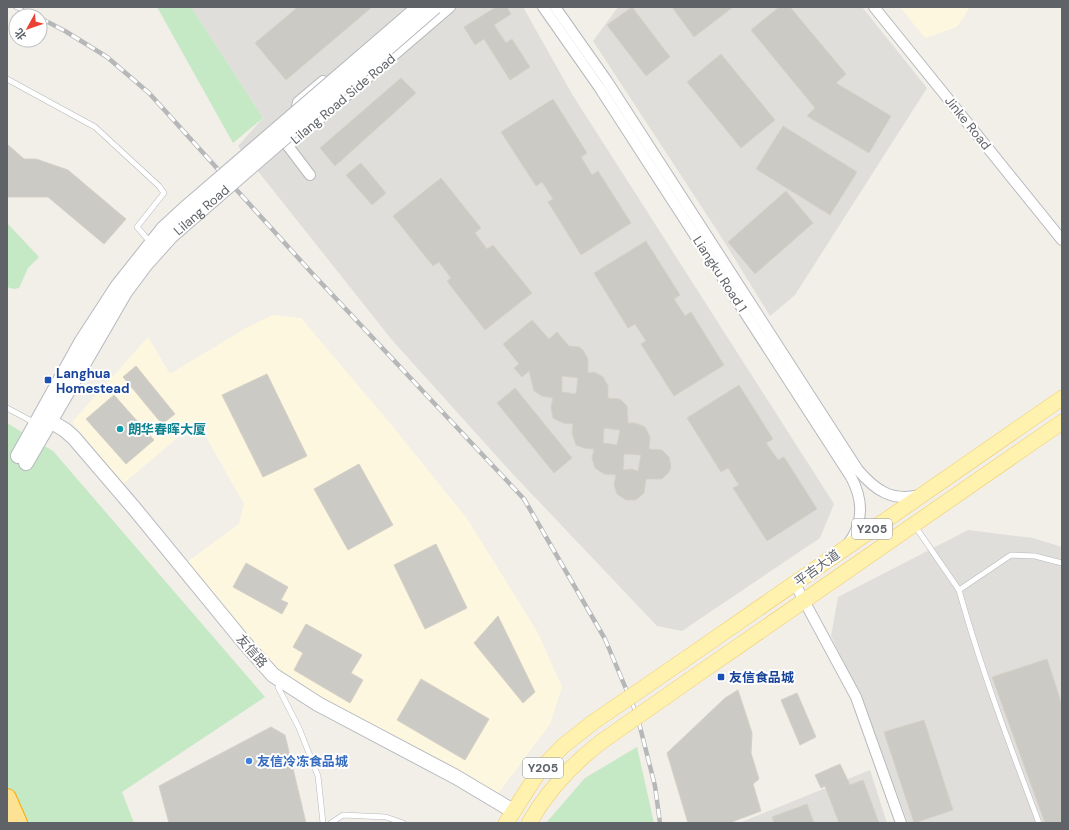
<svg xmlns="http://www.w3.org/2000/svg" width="1069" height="830" font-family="'DM Sans','Noto Sans SC',sans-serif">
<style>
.commercial{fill:#fef7e0}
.industrial{fill:#e0deda}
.green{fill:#c5e8c5}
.building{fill:#cccac5;stroke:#d6d1c6;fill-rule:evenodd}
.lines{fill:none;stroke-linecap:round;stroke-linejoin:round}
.lane-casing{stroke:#b5b8bc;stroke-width:6}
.street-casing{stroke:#b5b8bc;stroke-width:12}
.secondary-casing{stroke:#b6babf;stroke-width:16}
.primary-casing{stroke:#f2c960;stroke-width:16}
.highway-casing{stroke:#f9ab00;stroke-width:20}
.lane{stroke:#fff;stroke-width:5}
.street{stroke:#fff;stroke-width:10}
.secondary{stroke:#fff;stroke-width:14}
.primary{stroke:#fff2af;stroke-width:15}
.highway{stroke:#fde293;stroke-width:18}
.rail-casing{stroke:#b6b7b8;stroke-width:4.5}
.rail{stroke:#fff;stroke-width:3;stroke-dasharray:9;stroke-linecap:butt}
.secondary-bridge-casing{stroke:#b6babf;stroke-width:16;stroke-linecap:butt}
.primary-bridge-casing{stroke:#f2c960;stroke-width:16;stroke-linecap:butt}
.secondary-bridge{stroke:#fff;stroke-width:14}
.primary-bridge{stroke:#fff2af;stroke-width:15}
.transit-dot{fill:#1a4fb4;stroke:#fff;stroke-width:1.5}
.culture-dot{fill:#0f9aa8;stroke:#fff;stroke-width:1.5}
.shop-dot{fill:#3f7fe0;stroke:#fff;stroke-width:1.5}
.labels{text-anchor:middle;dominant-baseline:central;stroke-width:4;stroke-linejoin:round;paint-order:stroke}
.shield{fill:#fff;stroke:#8f9295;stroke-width:1}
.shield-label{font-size:12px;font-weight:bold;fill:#5f6368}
.street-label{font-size:13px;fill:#5f6368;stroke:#fff}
.transit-label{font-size:13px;font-weight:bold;fill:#164399;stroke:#fff;text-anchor:start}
.culture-label{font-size:13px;font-weight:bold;fill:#0d838f;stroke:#fff;text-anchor:start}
.shop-label{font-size:13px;font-weight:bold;fill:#366cbe;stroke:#fff;text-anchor:start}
</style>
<rect width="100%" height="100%" fill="#f1efe8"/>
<g class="commercial">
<path d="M900 7H970L957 27 925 38Z"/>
<path d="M273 315 301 318 394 428 468 520 538 633 562 687 550 724 498 794 272 674 183 565 239 524 244 504 197 421 123 484 72 422 148 337 170 374 246 328Z"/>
</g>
<g class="industrial">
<path d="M191 7H523L572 94 834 504 820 538 682 631 657 626 510 471 392 340 238 146 263 118Z"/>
<path d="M618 7H862L927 88 795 295 770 316 720 235 593 41Z"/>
<path d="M968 530 1033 538 1062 547V823H908L870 720 831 636 838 597Z"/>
<path d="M870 770 887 823H739Z"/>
</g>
<g class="green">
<path d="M157 7H191L263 118 233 143Z"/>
<path d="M8 224 39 257 28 268 19 288 14 289 7 287Z"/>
<path d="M7 423 53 451 265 697 122 792 134 823H7Z"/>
<path d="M637 747 654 823H546L585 778Z"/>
</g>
<g class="building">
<path d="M298 7H372L286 80 255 43Z"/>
<path d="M496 7H507L511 14 494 25 506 43 512 39 530 67 510 80 484 39 475 45 464 27Z"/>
<path d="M632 7 670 57 646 76 607 25Z"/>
<path d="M672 7H733L694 37Z"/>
<path d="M779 7H790L846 74 836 83 891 116 869 153 807 116 815 108 751 30Z"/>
<path d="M721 54 775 120 741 148 687 82Z"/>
<path d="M401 78 416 93 335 166 320 148Z"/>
<path d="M553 99 587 153 581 157 592 175 598 171 631 223 581 255 548 202 553 199 542 182 536 186 501 132Z"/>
<path d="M783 126 857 172 830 215 756 169Z"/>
<path d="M7 144 24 159H36L68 170 126 219 104 244 48 197H7Z"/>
<path d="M361 163 386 193 372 205 346 175Z"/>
<path d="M441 178 481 228 475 233 487 249 493 245 532 293 485 330 447 281 451 278 439 262 433 266 393 216Z"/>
<path d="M786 191 813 223 755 274 728 242Z"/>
<path d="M646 241 680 295 674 299 685 316 691 312 724 365 674 396 641 344 646 341 635 324 628 328 594 273Z"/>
<path d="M532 320 549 339 557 332 569 346 579 347 583 350 588 359V373L594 372 603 377 608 386V398L620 399 627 406 628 423H635L645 427 650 437 649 449 662 450 669 457 671 467 669 472 662 479H646L644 493 636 500H626L617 494 614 485 616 475 604 474 595 468 592 458 594 449 584 448 576 445 572 433 573 424 563 423 553 418 551 407 553 398 542 396 534 391 529 371 522 377 514 368 519 364 503 344ZM562 376 578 378 576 394 562 392ZM604 428 620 430 617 445 603 443ZM624 454 641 455 638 471 631 469 623 470Z"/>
<path d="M136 366 175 414 162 424 123 377Z"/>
<path d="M267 374 307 456 263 477 222 395Z"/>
<path d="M739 385 773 439 766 443 778 460 784 457 817 509 767 541 733 488 739 485 728 468 721 472 687 418Z"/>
<path d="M515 388 572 458 554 473 497 403Z"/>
<path d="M114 395 154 440 126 464 86 419Z"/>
<path d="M359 464 393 525 348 550 314 489Z"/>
<path d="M436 544 467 608 425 629 394 565Z"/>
<path d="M246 563 288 587 281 600 288 603 282 614 233 587Z"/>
<path d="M498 616 535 692 523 703 474 643Z"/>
<path d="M306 624 362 655 351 673 363 680 350 703 294 670 303 653 293 647Z"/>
<path d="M1047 659 1062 705V823H1045L992 677Z"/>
<path d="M421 679 489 719 465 760 397 720Z"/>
<path d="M738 690 752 733 751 753 759 779 753 784 761 811 729 823H688L667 753 725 698Z"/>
<path d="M797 693 816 737 800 745 781 700Z"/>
<path d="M924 720 953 810 914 823 884 732Z"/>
<path d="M271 727 285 735 306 823H169L159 786Z"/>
<path d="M840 764 850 785 863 780 879 823H839L825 786 821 788 815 775Z"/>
<path d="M807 804 814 823H774L772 817Z"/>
</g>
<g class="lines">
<defs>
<g id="lane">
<path d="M7 79 95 127 159 186 164 193 137 227 151 243"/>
<path d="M7 408 35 423"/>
<path d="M915 526 959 590"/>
<path d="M278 687 299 728 318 776 323 823"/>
<path d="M331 823 343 815 386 817 403 823"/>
<path d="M1039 823C1010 746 981 669 959 590L1011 555 1035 556 1062 563"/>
</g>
<g id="street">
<path d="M543 7 599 87 851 477C863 499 864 523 848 544"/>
<path d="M555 7 607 81 858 470C875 490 892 502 919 495"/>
<path d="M874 7 1062 240"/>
<path d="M295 115 298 102 323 81"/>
<path d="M288 146 450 7"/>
<path d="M288 146 310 175"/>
<path d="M795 584 856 697 901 823"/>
</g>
<g id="secondary">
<path d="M50 421 65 430 74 438 134 508 243 641 273 675 318 704 456 777 513 811"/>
<path d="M18 456 82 341 117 287 163 229"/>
<path d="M26 463 125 292 145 265 171 236"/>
</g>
<g id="primary">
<path d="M684 660 1062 398"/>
<path d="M691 679 1062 422"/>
<path d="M506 823 540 770 563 746 592 723"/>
<path d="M529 823C548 790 571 765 601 742"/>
</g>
<path id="highway" d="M7 798 18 823"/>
</defs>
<use href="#lane" class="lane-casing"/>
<use href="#street" class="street-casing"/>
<use href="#secondary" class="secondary-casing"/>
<use href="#primary" class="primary-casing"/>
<use href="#highway" class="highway-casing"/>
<use href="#lane" class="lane"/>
<use href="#street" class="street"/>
<use href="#secondary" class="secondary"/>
<use href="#primary" class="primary"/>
<use href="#highway" class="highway"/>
<defs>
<g id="rail">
<path d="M15 7 36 16"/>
<path d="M40 18 65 31 107 57 149 93 310 271 524 499 605 639 637 715 655 786 660 823"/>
</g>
</defs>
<use href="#rail" class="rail-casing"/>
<use href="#rail" class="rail"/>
<defs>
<g id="secondary-bridge">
<path d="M163 229 188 206 419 7"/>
<path id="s1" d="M171 236 435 7"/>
</g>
<g id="primary-bridge">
<path d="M592 723 684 660"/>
<path d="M601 742 691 679"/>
</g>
</defs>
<use href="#secondary-bridge" class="secondary-bridge-casing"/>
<use href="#primary-bridge" class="primary-bridge-casing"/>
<use href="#secondary-bridge" class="secondary-bridge"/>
<use href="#primary-bridge" class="primary-bridge"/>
</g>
<g class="transit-dot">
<rect x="44" y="376" width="8" height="8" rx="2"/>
<rect x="717" y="673" width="8" height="8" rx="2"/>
</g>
<circle class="culture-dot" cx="120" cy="429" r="4"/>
<circle class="shop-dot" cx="249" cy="761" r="4"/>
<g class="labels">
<g class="shield">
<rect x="852" y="519" width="40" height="20" rx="3"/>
<rect x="523" y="758" width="40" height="20" rx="3"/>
</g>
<g class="shield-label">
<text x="872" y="529">Y205</text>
<text x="543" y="768">Y205</text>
</g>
<g class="street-label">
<text transform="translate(343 99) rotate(-40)">Lilang Road Side Road</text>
<text transform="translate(968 123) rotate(51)">Jinke Road</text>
<text stroke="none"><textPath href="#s1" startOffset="40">Lilang Road</textPath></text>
<text transform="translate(720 274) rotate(57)">Liangku Road 1</text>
<text transform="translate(817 568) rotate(-36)">平吉大道</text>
<text transform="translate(252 651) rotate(49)">友信路</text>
</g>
<g class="transit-label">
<text x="56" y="373">Langhua<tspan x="56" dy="15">Homestead</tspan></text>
<text x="729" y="677">友信食品城</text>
</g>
<g class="culture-label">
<text x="128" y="429">朗华春晖大厦</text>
</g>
<g class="shop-label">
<text x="257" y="761">友信冷冻食品城</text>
</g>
</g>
<rect width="1069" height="830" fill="none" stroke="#5f6368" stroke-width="16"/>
<g transform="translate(28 28) rotate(230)"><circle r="19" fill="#ffffff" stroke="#bfc1c3"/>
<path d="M0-3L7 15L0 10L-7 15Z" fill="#ea4335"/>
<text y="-6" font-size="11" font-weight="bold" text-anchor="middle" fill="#5f6368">北</text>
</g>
</svg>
